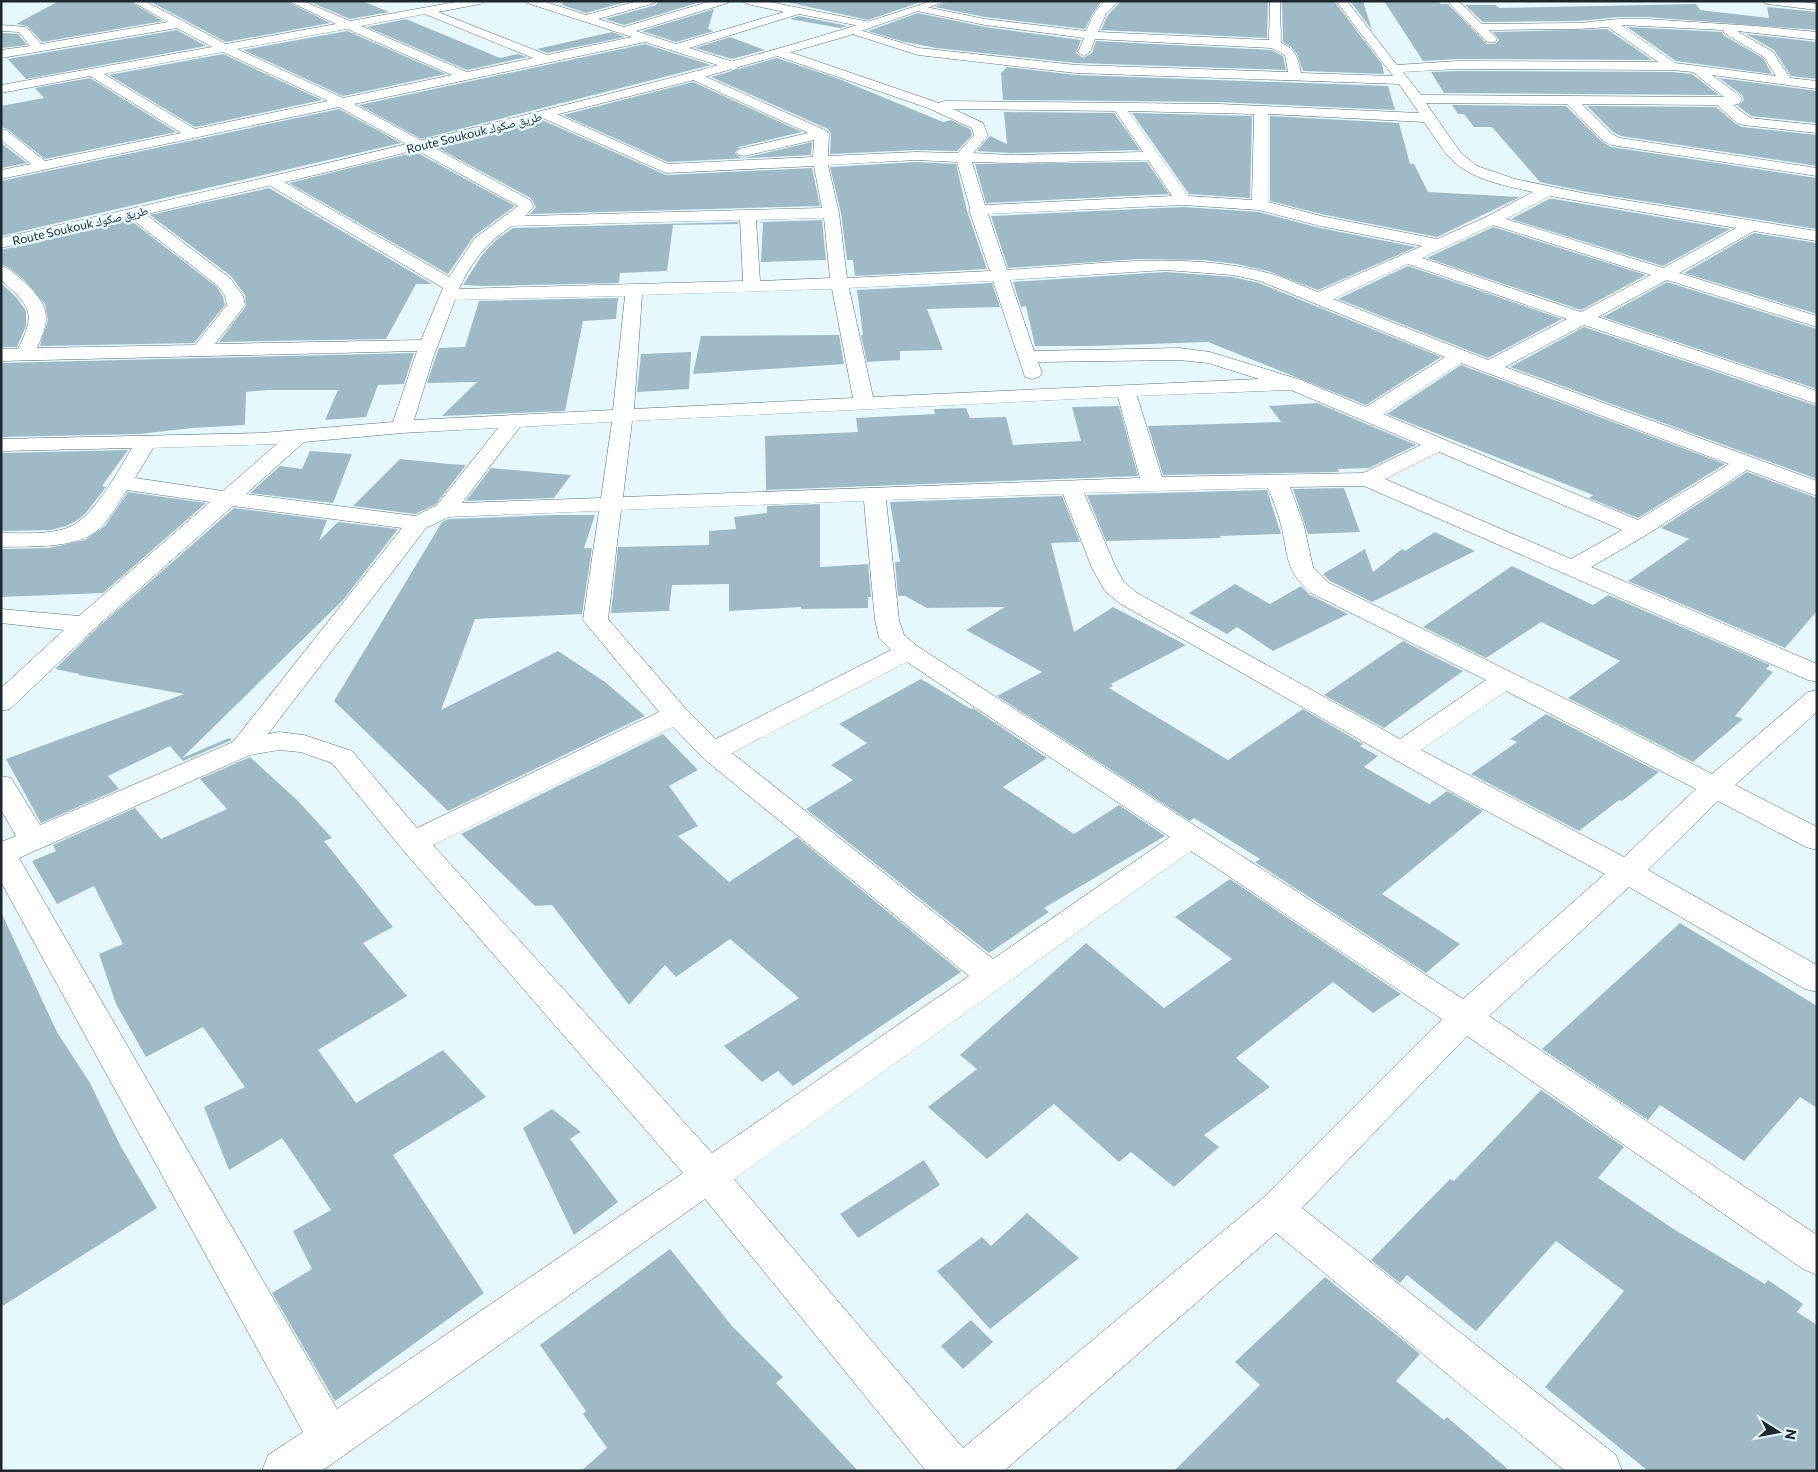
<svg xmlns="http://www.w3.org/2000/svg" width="1818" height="1472" font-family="Commissioner,'Noto Naskh Arabic',sans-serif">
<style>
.building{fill:#a0bac5}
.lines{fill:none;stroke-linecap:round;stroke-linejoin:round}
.minor-casing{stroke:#576f79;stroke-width:1}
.tertiary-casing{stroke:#576f79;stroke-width:1}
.minor{fill:#fff;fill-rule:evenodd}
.tertiary{fill:#fff;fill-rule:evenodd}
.labels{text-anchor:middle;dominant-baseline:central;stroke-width:5;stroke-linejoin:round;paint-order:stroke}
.far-street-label{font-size:12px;fill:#1e282c;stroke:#e7f7fe}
</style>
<rect width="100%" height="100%" fill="#e7f7fe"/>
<g class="building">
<path d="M59 1H129L163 21 42 42 27 26 16 24Z"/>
<path d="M149 1H286L330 23 226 42Z"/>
<path d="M308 1H362L389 12 350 19Z"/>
<path d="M563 1H630L586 13 562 5Z"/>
<path d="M658 1H704L624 25 605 19 656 5Z"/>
<path d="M782 1H924L868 20Z"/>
<path d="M949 1H1102L1093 13 1085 29 985 17 935 7Z"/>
<path d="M1121 1H1268L1267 38 1101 30 1108 15Z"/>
<path d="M1282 1H1334L1382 64 1384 74 1303 71 1297 54 1291 47 1283 42Z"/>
<path d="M1350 1H1363L1372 30Z"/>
<path d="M1384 1H1438L1441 4H1448L1487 44H1495L1499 40 1493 32 1607 29 1652 60 1457 59 1423 61Z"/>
<path d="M1696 4 1700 10 1769 18 1767 7 1817 12V30L1647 17H1619L1579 21 1483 22 1465 5H1496L1499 8Z"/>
<path d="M714 9 708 29 714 31 676 42 642 31Z"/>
<path d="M918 13 985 27 1081 40 1076 53 1083 58 1092 53 1096 41 1271 50 1283 56 1286 70 1076 63 936 48 901 41 868 31Z"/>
<path d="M799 16 848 26 840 28 790 19Z"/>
<path d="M406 19 500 58 518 54 527 57 467 70 367 27Z"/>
<path d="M1627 27 1722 32 1723 35 1763 58 1772 74 1676 61Z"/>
<path d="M177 30 206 46 26 79 8 59Z"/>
<path d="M347 31 446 74 343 96 243 50Z"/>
<path d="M612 32 625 37 547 53 537 49Z"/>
<path d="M1 33 18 34 27 45 1 48Z"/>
<path d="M1746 34 1817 42V79L1791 76 1774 50Z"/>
<path d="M730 37 765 50 732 59 695 48Z"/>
<path d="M645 44 711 65 421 139 359 105Z"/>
<path d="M223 54 322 100 195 127 109 75Z"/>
<path d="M777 58 839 79 943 122 951 120 970 129 972 135 957 151 916 150 830 154 831 134 828 129 711 77Z"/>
<path d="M1007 67 1076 75 1388 86 1395 110 1219 102 1003 100 1001 73Z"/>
<path d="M1457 71 1672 72 1692 74 1719 95 1444 93 1431 72Z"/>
<path d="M90 78 176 132 45 159 7 129 1 127V106L44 98 35 88Z"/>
<path d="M1719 78 1817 91V123L1751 116 1738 106 1744 100 1742 95Z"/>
<path d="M693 82 802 132 739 147 735 153 739 157 744 158 812 142 811 155 668 162 563 115Z"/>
<path d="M1452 105 1566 106 1601 141 1611 147 1817 178V229L1587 192 1540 182 1492 127H1474L1464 114H1458Z"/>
<path d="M1587 106 1716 107 1736 124 1742 127 1817 135V166L1621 136 1613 132Z"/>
<path d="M339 109 401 143 1 236V181Z"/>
<path d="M1004 112 1114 113 1140 150 1011 153 977 151 990 136 1007 144Z"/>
<path d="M1132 113 1252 116 1250 198 1189 194Z"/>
<path d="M1270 116 1399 123 1410 164H1414L1428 192 1520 197 1437 237 1321 214 1270 201Z"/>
<path d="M542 120 666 175 812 168 820 206 530 214 536 207 531 198 436 147Z"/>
<path d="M1 143 27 163 1 168Z"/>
<path d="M416 152 515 206 474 236 448 274 289 183Z"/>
<path d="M916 162 956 164 967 211 987 269 855 276 853 260H847L841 213 830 167Z"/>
<path d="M1147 162 1169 194 986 203 975 164Z"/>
<path d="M269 188 432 284H416L386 339 219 342 246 306 245 295 231 276 150 215Z"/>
<path d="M1549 199H1554L1730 229 1663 266 1511 219Z"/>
<path d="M1183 207 1259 212 1320 228 1416 247 1318 290 1268 271 1236 264 1204 260 1138 259 1008 268 991 216Z"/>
<path d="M130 220 217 287 223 297 225 305 194 343 40 346 48 320 45 304 24 280 11 269 1 264V250Z"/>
<path d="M822 220 826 260 761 262 763 223 758 222Z"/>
<path d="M738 222V224L673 225 667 271 620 273 619 283 484 286 463 285 482 255 496 240 513 228Z"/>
<path d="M1493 227 1646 275 1581 310 1427 258Z"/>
<path d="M1754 233 1817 243V314L1684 273Z"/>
<path d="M1408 266 1562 319 1488 358 1338 299Z"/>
<path d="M1166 272 1233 277 1259 283 1441 357 1366 405 1208 342 1091 346H1035L1026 306 1021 307 1013 282Z"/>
<path d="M1667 282 1817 329V389L1603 317Z"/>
<path d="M1 283 17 298 26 311V326L17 347H1Z"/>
<path d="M992 283 1000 307 927 309 943 350 900 351V360L867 362 861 335H863L857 290Z"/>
<path d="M618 298 616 319 583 321 565 411 442 416 477 382 427 383 435 359 439 348 465 347 479 301Z"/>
<path d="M1584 327 1817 406V479L1510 367Z"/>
<path d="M839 335 844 364 693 374 701 336Z"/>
<path d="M691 352 689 389 637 392 641 354Z"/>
<path d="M414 353 404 384 378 385 366 417 325 420 338 390H268L246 392 245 425 192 428 140 434 1 437V363Z"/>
<path d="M1461 365 1725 464 1638 518 1589 498 1593 495 1387 414Z"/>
<path d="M1317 403 1416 445 1369 468 1338 469 1339 472 1163 475 1148 426 1281 422 1269 406Z"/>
<path d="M1119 406 1138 476 766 490 765 436 858 432 856 418 935 414 934 409 966 408 970 418 1006 417 1013 445 1081 441 1072 407Z"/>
<path d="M128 450 102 486 106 487 102 492 85 514 76 521 66 526 51 530 1 531V453Z"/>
<path d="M310 451 352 454 333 503 250 493 280 466 302 469Z"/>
<path d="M400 459 449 464 466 465 436 504 415 514 353 506Z"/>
<path d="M491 468 571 475 554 498 466 501Z"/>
<path d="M1747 472 1817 498V611L1785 648 1628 581 1689 539 1661 528Z"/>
<path d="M1344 488 1360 532 1308 534 1293 489Z"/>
<path d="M1267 490 1281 534 1220 536 1221 538 1106 541 1087 495Z"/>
<path d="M128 492 206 503 103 593 1 597V549L49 548 85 540 105 526Z"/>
<path d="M1062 496 1080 542 1051 543 1074 632 1113 607 1186 645 1111 684 1113 686 1109 688 1228 760 1303 709 1363 744 1360 746 1378 756 1364 767 1429 804 1447 791 1483 811 1382 894 1460 944 1426 973 1255 862 1260 859 1194 818 1190 821 997 696 1042 672 966 630 1005 607 927 608 905 596H898L895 562H900L890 502Z"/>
<path d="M820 504V567L868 564 871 597H868V608L801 609V607L729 611V584L672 585 669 611 611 613 618 547 709 545V531L736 529 734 517 767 513V506Z"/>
<path d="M234 508 327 520 319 541 338 522 398 529 343 600 182 758 229 738 232 740 183 761 170 746 108 776 119 789 41 823 6 759 184 694 78 675 80 674 55 669 95 630Z"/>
<path d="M554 515H595L584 548H592L582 614 475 619 441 710 558 651 605 682 645 716 448 811 334 701 442 522 449 519Z"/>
<path d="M1435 532 1475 551 1372 602 1330 581 1323 574 1365 549 1373 572 1402 549 1405 551Z"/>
<path d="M1512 566 1593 605 1608 595 1770 665 1766 669 1773 672 1735 716 1743 719 1693 762 1568 698 1620 661 1541 622 1486 658 1423 627Z"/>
<path d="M1235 584 1270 604 1301 586 1310 595 1348 614 1273 651 1237 627 1227 634 1189 613Z"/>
<path d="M1403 641 1463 671 1384 728 1324 695Z"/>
<path d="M921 679 971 709 973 708 1047 758 1003 787 1074 834 1119 805 1165 836 1044 908 1049 912 989 953 806 809 853 780 831 765 867 743 839 724Z"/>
<path d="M1546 714 1659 772 1622 801 1619 800 1579 831 1471 774 1517 742 1510 739Z"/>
<path d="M663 734 698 770 669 786 698 826 678 836 729 882 797 837 961 972 793 1086 778 1071 762 1082 724 1046 799 998 730 939 676 977 665 965 629 1005 552 905 535 906 461 834Z"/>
<path d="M250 757 298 801 332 838 324 841 393 927 363 943 407 996 318 1050 356 1103 443 1050 486 1097 393 1155 484 1293 335 1401 272 1293 312 1269 293 1231 331 1210 282 1138 229 1170 204 1107 245 1087 203 1027 146 1057 116 1004 99 954 123 944 94 886 57 904 32 861 56 851 53 845 135 808 161 839 227 809 200 779Z"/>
<path d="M1230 879 1401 994 1373 1013 1333 982 1236 1058 1270 1087 1204 1135 1219 1147 1174 1187 1131 1152 1119 1162 1054 1104 987 1159 928 1107 977 1069 960 1055 1086 943 1164 1008 1232 959 1175 917Z"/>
<path d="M1 912 57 1032 90 1083 121 1147 157 1208 1 1307Z"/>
<path d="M1680 923 1817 1006V1108L1800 1097 1744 1161 1660 1105 1648 1120 1542 1049Z"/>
<path d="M1541 1090 1624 1147 1598 1178 1672 1228 1765 1284 1768 1280 1803 1304 1797 1312 1817 1325V1471H1648L1545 1387 1624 1291 1556 1241 1476 1331 1407 1275 1400 1283 1371 1260 1450 1179 1454 1181Z"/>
<path d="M552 1109 581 1132 570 1139 618 1202 574 1235 523 1128Z"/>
<path d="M924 1160 940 1185 858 1238 840 1214Z"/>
<path d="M1027 1213 1079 1258 990 1329 937 1271 982 1237 991 1246Z"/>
<path d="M670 1249 732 1326 783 1377 776 1383 858 1471H581L607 1448 583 1414 586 1411 540 1345Z"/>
<path d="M1325 1277 1420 1354 1396 1381 1444 1420 1447 1417 1510 1471H1174L1260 1385 1235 1362Z"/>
<path d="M971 1320 993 1342 963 1369 941 1346Z"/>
</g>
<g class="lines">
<defs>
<g id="minor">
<path d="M131 1H145L226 44 336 24 288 1H303L350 21 461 1H485L480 4 438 12 547 55 632 37 527 3 526 1H543L586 15 638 1H656L655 3 598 19 624 27 711 1H729L728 3 636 31 676 44 784 12 747 4 742 1H765L870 22 876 25 870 28 799 14 689 48 737 63 739 66 737 69 733 70 645 42 354 104 530 200 534 207 525 216 822 208 814 166 666 173 540 117 538 114 545 110 550 111 668 164 813 157 814 140 744 156 739 155 737 152 739 149 808 133 691 79 689 76 695 72 827 131 829 134 828 156 916 152 958 153 974 135 972 128 928 108 777 56 775 53 781 49 939 103 944 101 1219 104 1419 113 1399 84 1076 73 918 55 849 33 847 31 853 28 919 48 1076 65 1288 72 1285 55 1271 48 1095 39 1090 52 1084 56 1078 52 1084 38 985 25 917 11 915 9 921 6 985 19 1086 31C1090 22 1097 4 1107 1 1110 0 1116 1 1119 1L1106 14 1098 32 1269 40 1270 1H1280L1281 43C1296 49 1298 58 1301 73L1393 76 1336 1H1347L1397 65 1457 61 1658 62 1608 27 1579 29 1489 30 1497 39 1495 42H1487L1447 1H1459L1482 24 1579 23 1619 19H1647L1756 26 1817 32V40L1737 31 1773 52 1790 78 1817 81V89L1712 75 1740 96 1742 99 1739 104 1733 105 1750 118 1817 125V133L1743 125 1737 123 1717 105 1582 104 1612 134 1620 138 1817 168V176L1611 145 1602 140 1567 104 1426 103 1461 153 1477 166 1515 179 1587 194 1817 231V241L1754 231 1679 273 1817 316V327L1667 280 1598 317 1817 391V404L1584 325 1505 367 1817 481V496L1747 470 1648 534 1591 567 1817 664V682L1808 680 1364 486 1290 487 1304 526 1313 567 1329 583 1586 709 1712 774 1808 692 1817 690V712L1735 785 1817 827V850L1806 847 1718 801 1648 870 1817 965V992L1805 989 1629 887 1489 1016 1817 1235V1275L1803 1269 1467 1036 1302 1208 1616 1455 1622 1471H1565L1276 1233 1004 1471H926L705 1199 322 1471H262L268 1455 303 1432 1 882V842L16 836 1 810V776L11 778 40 825 233 742 402 528 233 506 94 629 10 709 1 711V688L64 630 1 623V609L79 616 210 502 127 490C118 503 108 524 94 533 71 549 28 546 1 547V533C22 533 47 535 67 528 93 519 118 471 132 448L1 451V439L262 433 393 422 417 351 1 361V349H18C37 312 30 306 1 280V266C10 268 16 275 23 281 49 304 52 317 37 348L195 345 227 305 225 296 218 286 128 216 126 213 128 210H140L230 278 243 296 245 305 215 344 421 340 443 288 267 184 264 181 267 178H277L449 277 475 238 518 206 339 107 1 179V170L31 164 1 140V129L6 130 45 161 181 133 90 76 1 93V85L212 47 177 28 1 58V50L30 46 19 32 1 31V25L26 27 41 44 168 22ZM425 14 533 58 467 72 361 26ZM1621 25 1723 30 1724 33 1764 57 1776 76 1675 63ZM347 29 452 75 343 98 237 49ZM223 52 328 101 195 129 104 74ZM1457 69 1672 70 1693 72 1724 97 1421 95 1403 72ZM953 109 1115 111 1143 152 1011 155 973 153 988 136 983 123ZM1128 111 1254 114 1252 200 1188 196ZM1268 114 1424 122C1433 134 1441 149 1451 159 1472 180 1506 186 1533 192L1486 217 1437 239 1321 216 1268 202ZM916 160 957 162 970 208 969 210 990 271 847 278 839 213 828 165ZM1148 160 1172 196 985 205 972 162 1011 163ZM1550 196 1736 228 1663 268 1506 219ZM1183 205 1259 210 1320 226 1422 246 1318 292C1302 286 1285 277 1268 273 1183 250 1094 265 1007 270L988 214ZM824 218 830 278 760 281 756 220ZM740 220 743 281 459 289C471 262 487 242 512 226ZM1493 225 1651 275 1581 312 1422 258ZM1408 264 1567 319 1488 360 1333 299ZM1166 270 1233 275 1260 281 1445 357 1366 407 1301 380 1210 352 1179 348 1034 351 1010 280ZM993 281 1025 377 1032 379 1039 377 1042 373 1038 362 1179 360 1208 363 1259 379 873 397 849 288ZM832 289 853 398 634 409 642 295ZM625 296 613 410 414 420 433 358 455 300ZM1461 363 1729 464 1638 520 1383 414ZM1291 390 1421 445 1363 473 1162 477 1137 396ZM1118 397 1140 478 623 497 632 421ZM612 422 601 498 462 503 520 427ZM498 428 437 505 415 516 246 494 304 442 402 433ZM277 444 223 491 135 478 153 448ZM1439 452 1622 530 1571 559 1385 479ZM1268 488C1273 500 1278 512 1281 525 1289 557 1284 569 1311 593L1486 680 1400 739 1137 593 1124 582 1116 568 1084 493ZM1063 494 1092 568 1105 591 1119 603 1468 801 1605 874 1463 999 917 646 904 635 899 620 886 500ZM864 501 875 620 879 638 891 650 716 739 686 709 608 619 621 510ZM599 511 583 620 659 712 417 828 352 751 304 735 279 732 268 734 426 528 449 517ZM907 662 1170 837 993 959 732 753ZM1506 691 1696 789 1624 857 1421 750ZM673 727 703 758 969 976 712 1153 433 845ZM279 750 300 752 332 763 402 849 683 1173 337 1409 19 858 250 755ZM1191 851 1442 1019 1263 1198 963 1448 734 1179Z"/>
<path d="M1762 1H1797L1817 4V10L1767 4Z"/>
</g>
<path id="tertiary" d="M931 1H947L844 37 690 81 332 171 1 248V238C172 200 343 160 513 118 653 83 793 48 931 1Z"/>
</defs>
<use href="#minor" class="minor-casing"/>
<use href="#tertiary" class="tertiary-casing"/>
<use href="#minor" class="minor"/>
<use href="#tertiary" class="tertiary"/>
</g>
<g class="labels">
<g class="far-street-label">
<text transform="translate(474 132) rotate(-14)">Route Soukouk طريق صكوك</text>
<text transform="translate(80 225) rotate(-13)">Route Soukouk طريق صكوك</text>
</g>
</g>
<rect width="1818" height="1472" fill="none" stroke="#1e282c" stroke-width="5"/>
<g transform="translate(1778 1432) rotate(101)" stroke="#e7f7fe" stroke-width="4" paint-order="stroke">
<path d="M0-4L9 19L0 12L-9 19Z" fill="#1e282c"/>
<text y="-8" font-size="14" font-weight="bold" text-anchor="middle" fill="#1e282c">N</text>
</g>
</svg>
